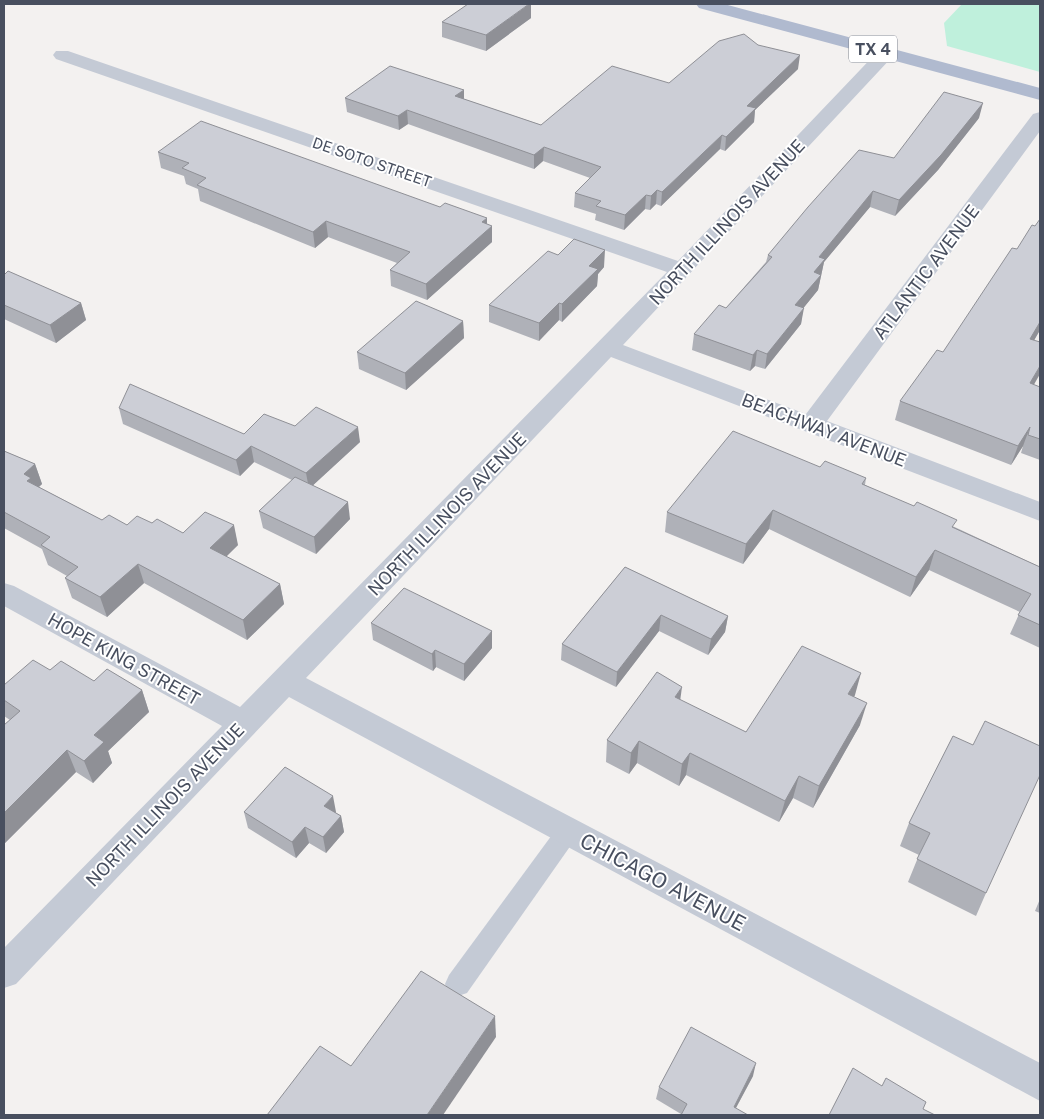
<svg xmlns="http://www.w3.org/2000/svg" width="1044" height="1119" font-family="'Public Sans',sans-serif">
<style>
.green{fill:#bff0dc}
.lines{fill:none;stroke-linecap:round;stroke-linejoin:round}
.service{fill:#c4cad5;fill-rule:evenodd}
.minor{fill:#c4cad5;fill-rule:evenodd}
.primary{fill:#b0bacf;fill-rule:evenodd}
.wall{fill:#afb1b8}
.shaded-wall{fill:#8f9096}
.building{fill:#ccced6;stroke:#8f9096}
.labels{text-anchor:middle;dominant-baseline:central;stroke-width:4;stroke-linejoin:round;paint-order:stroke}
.far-street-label{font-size:15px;fill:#484f5f;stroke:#fff}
.shield{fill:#fff;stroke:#7f848f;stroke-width:1}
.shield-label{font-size:16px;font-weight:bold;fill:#484f5f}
.street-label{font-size:18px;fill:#484f5f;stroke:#fff}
.near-street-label{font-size:21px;fill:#484f5f;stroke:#fff}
</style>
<rect width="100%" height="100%" fill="#f3f1f0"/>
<path class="green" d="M962 4H1040V72L947 46 944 23Z"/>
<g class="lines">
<path class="service" d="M568 821 576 824 580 831 576 838 467 993 458 996 449 993 445 984 449 975 560 824Z"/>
<path class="minor" d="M887 47 893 48 896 52 893 56 623 345 806 414 1033 114 1040 112V131L827 421 1040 502V521L611 357 306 678 1040 1063V1101L289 697 16 984 4 988V948L222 726 4 606V583L14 586 240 707 667 272 56 59 53 55 56 51H68L678 261 881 48Z"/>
<path class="primary" d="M696 4H724L1040 88V100L699 8Z"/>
</g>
<g class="wall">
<path d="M531 18 486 51 442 37V22Z"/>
<path d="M758 45 798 69 755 110 754 122 725 151 720 149 661 206 656 204 650 210 645 209 624 230 595 220 596 214 574 207 575 193 590 178 543 161 534 169 408 124 399 130 347 112 345 98 464 90V99L541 125 669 83Z"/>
<path d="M979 118 938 170 895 216 870 207 824 262 818 290 803 308 801 324 765 369 755 366 750 371 692 350 694 334 726 308 766 262 768 255Z"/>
<path d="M158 152 487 224 492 242 427 300 391 286 390 270 397 263 328 237 315 248 200 201 198 189 186 184 184 176 161 168Z"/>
<path d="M1017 249 1040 330 1034 340V385L1040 387V460L1021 453 1023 446 1011 465 895 420 900 401 943 352Z"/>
<path d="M558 255 604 267 598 274 597 286 562 322 559 320 539 341 489 322V305Z"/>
<path d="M4 275 81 303 86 320 56 343 4 319Z"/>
<path d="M463 321 464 338 406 390 359 369 357 352Z"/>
<path d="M119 408 244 434 295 426 360 442 313 485 350 519 316 554 263 528 259 511 292 480 254 462 240 476 123 424Z"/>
<path d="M4 451 35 464 42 484 39 487 102 520 127 525 152 523 183 533 238 545 226 556 280 584 284 604 247 640 144 583 107 617 72 598 65 578 67 576 48 565 42 549 4 528Z"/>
<path d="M820 467 866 478 865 485 1040 567V648L1010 634 1020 612 929 570 910 597 769 529 743 564 665 532 667 512Z"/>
<path d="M625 567 728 616 725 632 708 655 659 631 616 687 561 660 562 644Z"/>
<path d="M371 623 492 648 464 681 436 667 433 671 373 640Z"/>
<path d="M50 670 94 681 142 690 149 712 108 751 112 763 93 783 76 772 4 844V725L10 720 4 716V685Z"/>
<path d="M855 695 854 697 860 725 813 808 793 798 779 822 686 775 679 786 637 763 629 774 606 762 607 740 680 700 746 732Z"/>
<path d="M953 736 986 893 976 916 908 882 919 855 900 846 909 823Z"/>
<path d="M244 812H336V813L341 816 344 832 326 853 309 843 296 858 248 828Z"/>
<path d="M1040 899V913L1035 911Z"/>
<path d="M753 1076 736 1108 681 1114 656 1099 659 1087Z"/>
</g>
<g class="shaded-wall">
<path d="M529 4H531V18L486 51V35Z"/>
<path d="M800 55 798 69 755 110 754 122 725 151 726 137 747 106Z"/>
<path d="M464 90V103L455 96Z"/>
<path d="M983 103 979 118 938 170 895 216 899 200Z"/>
<path d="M407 110 408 124 399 130 398 116Z"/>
<path d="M722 135 720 149 661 206 662 192Z"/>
<path d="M544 147 543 161 534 169V155Z"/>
<path d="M657 190 656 204 650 210 651 196Z"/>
<path d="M873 191 870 207 824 262 818 290 793 321 795 305 814 272 819 257Z"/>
<path d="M646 195 645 209 624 230 625 215Z"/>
<path d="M487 218V230L492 226V242L427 300 426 284 482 222Z"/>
<path d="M326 221 328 237 315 248 313 232Z"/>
<path d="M605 250 604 267 598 274 597 286 562 322V304L589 266Z"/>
<path d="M81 303 86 320 56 343 50 325Z"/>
<path d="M559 303V320L539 341V323Z"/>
<path d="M804 308 801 324 765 369 767 354Z"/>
<path d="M463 321 464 338 406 390 405 373Z"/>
<path d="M1040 322V330L1024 358 1030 339Z"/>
<path d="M757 350 755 366 750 371 753 355Z"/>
<path d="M1040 366V374L1024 402 1030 383Z"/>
<path d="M358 427 360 442 309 489 306 473Z"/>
<path d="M1030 427 1023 446 1011 465 1018 446Z"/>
<path d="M251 446 254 462 240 476 236 460Z"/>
<path d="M35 464 42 484 32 493 24 474Z"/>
<path d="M348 502 350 519 316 554 314 537Z"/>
<path d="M773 510 769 529 743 564 746 544Z"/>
<path d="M234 525 238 545 215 568 210 548Z"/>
<path d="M935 550 929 570 910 597 916 577Z"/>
<path d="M138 564 144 583 107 617 100 597Z"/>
<path d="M280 584 284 604 247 640 243 620Z"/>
<path d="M661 615 659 631 616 687 617 672Z"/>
<path d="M728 616 725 632 708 655 711 639Z"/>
<path d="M492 631V648L464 681V664Z"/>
<path d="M435 650 436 667 433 671 432 654Z"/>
<path d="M861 673 855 695 842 716 848 694Z"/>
<path d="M682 687 679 709 675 697Z"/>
<path d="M142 690 149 712 108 751 112 763 93 783 84 761 94 735Z"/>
<path d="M867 703 860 725 813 808 819 786Z"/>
<path d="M639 741 637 763 629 774 631 753Z"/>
<path d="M67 750 76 772 4 844V813Z"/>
<path d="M690 753 686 775 679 786 682 764Z"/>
<path d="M799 776 793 798 779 822 785 801Z"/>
<path d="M333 796 336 812 327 822 324 806Z"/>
<path d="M341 816 344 832 326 853 323 837Z"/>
<path d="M305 827 309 843 296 858 292 842Z"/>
<path d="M495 1016 496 1037 443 1115H427Z"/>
<path d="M756 1063 753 1076 732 1115 734 1107Z"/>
</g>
<g class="building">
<path d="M468 4H529L486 35 442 22Z"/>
<path d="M744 34 758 45 800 55 747 106 756 108 726 137 722 135 662 192 657 190 651 196 646 195 625 215 596 206 601 201 575 193 601 167 544 147 534 155 407 110 398 116 345 98 390 66 464 90 455 96 541 125 612 66 669 83 719 41Z"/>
<path d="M944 92 983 103 941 155 899 200 873 191 819 257 825 259 814 272 821 275 795 305 804 308 767 354 757 350 753 355 694 334 719 305 726 308 772 257 768 255 808 207 859 150 894 158Z"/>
<path d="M201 121 440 207 445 203 487 218 482 222 492 226 426 284 390 270 410 252 326 221 313 232 197 185 206 178 182 168 189 163 158 152Z"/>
<path d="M1040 219V322L1030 339 1040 342V366L1030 383 1040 387V439L1028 435 1030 427 1018 446 900 401 937 350 943 352 1012 248 1017 249 1032 225 1035 226Z"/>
<path d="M574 239 605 250 589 266 598 269 562 304 559 303 539 323 489 305 548 251 558 255Z"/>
<path d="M8 271 81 303 50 325 4 305V275Z"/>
<path d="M416 301 463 321 405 373 357 352Z"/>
<path d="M130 384 244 434 264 414 295 426 316 407 358 427 306 473 251 446 236 460 119 408Z"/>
<path d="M733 431 820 467 825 461 866 478 862 484 914 506 917 502 957 520 952 527 1040 567V625L1018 615 1031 594 935 550 916 577 773 510 746 544 667 512Z"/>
<path d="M4 451 35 464 24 474 31 478 27 481 102 520 109 515 127 525 137 516 152 523 157 519 183 533 205 512 234 525 210 548 280 584 243 620 138 564 100 597 65 578 78 567 41 545 50 537 4 512Z"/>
<path d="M295 477 348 502 314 537 259 511Z"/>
<path d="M625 567 728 616 711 639 661 615 617 672 562 644Z"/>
<path d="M404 588 492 631 464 664 435 650 432 654 371 623Z"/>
<path d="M802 646 861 673 848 694 867 703 819 786 799 776 785 801 690 753 682 764 639 741 631 753 607 740 657 672 682 687 675 697 746 732Z"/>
<path d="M33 660 50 670 61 661 94 681 107 669 142 690 94 735 104 742 84 761 67 750 4 813V725L20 711 4 700V685Z"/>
<path d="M985 721 1040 746V775L986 893 917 859 930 833 909 823 953 736 973 745Z"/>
<path d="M285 767 333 796 324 806 341 816 323 837 305 827 292 842 244 812Z"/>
<path d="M421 971 495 1016 427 1115H267L320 1046 351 1066Z"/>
<path d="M691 1027 756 1063 734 1107 748 1115H681L687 1104 659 1087Z"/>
<path d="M853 1068 882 1086 886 1078 926 1102 923 1109 935 1115H829Z"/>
</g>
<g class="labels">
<g class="far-street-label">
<text transform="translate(372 162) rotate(19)">DE SOTO STREET</text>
</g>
<rect class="shield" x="849" y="35.5" width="48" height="27" rx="4"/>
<g class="shield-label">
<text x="873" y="49">TX 4</text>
</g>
<g class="street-label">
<text transform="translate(727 222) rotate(-47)">NORTH ILLINOIS AVENUE</text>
<text transform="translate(926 272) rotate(-53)">ATLANTIC AVENUE</text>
<text transform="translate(824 430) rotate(21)">BEACHWAY AVENUE</text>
<text transform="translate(447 514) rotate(-46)">NORTH ILLINOIS AVENUE</text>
<text transform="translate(124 659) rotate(29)">HOPE KING STREET</text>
<text transform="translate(165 805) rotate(-46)">NORTH ILLINOIS AVENUE</text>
</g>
<g class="near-street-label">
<text transform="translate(663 882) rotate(28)">CHICAGO AVENUE</text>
</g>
</g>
<rect width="1044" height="1119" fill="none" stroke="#484f5f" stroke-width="10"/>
</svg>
